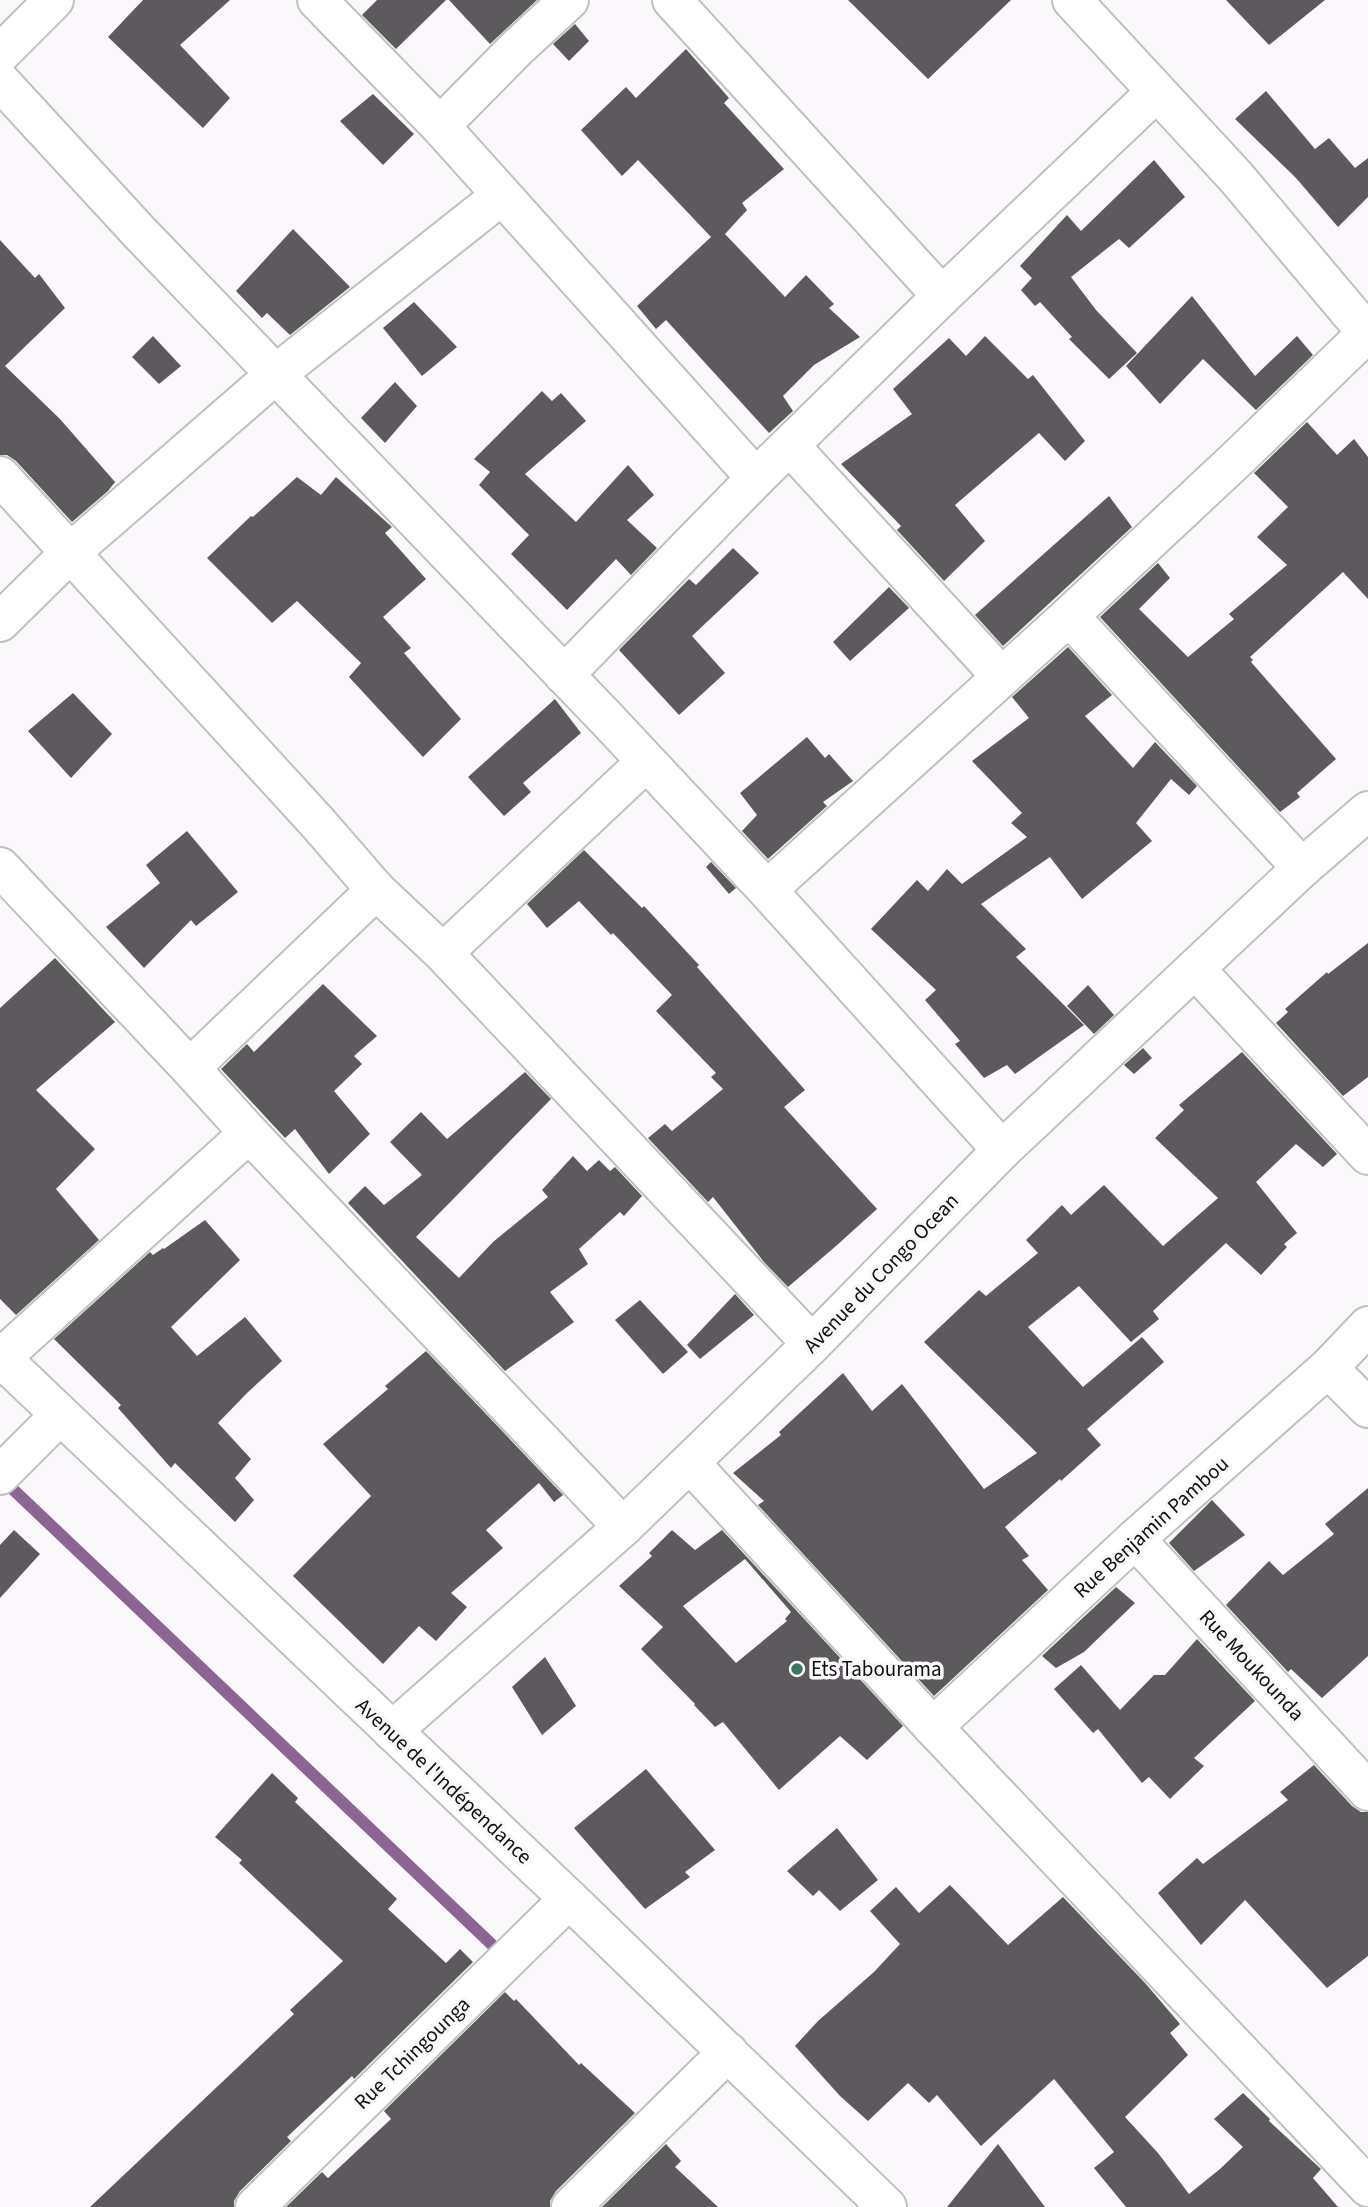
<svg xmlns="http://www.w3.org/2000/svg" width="1368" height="2207" font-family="'Source Sans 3',sans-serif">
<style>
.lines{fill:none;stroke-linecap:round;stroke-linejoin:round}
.stream{stroke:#8c6594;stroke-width:12}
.building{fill:#5d5a5d;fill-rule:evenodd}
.minor-casing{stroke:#c2bfc3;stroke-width:42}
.minor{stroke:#fff;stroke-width:38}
.poi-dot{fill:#3b7864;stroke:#fbf8fc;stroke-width:2.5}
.labels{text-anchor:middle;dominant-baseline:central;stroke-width:7;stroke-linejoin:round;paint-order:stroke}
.street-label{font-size:21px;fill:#111011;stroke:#fbf8fc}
.poi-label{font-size:21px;fill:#111011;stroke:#fbf8fc;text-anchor:start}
</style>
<rect width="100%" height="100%" fill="#fbf8fc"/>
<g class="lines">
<path class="stream" d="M0 1477 505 1957"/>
</g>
<g class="building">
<path d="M143 0H230L180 45 230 98 203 128 108 37Z"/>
<path d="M377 0H446L396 49 362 15Z"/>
<path d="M449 0H537L490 44Z"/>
<path d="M848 0H1011L928 79Z"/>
<path d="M1226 0H1325L1269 45Z"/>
<path d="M575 24 589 41 569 61 553 44Z"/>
<path d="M686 49 729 98 724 103 784 169 742 203 747 210 725 234 785 297 806 275 834 304 829 308 860 337 814 365 783 396 793 411 769 433 666 320 656 329 637 306 711 237 638 160 622 176 581 130 626 87 636 98Z"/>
<path d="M1266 91 1315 149 1329 138 1355 168 1368 158V197L1338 227 1296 178 1235 119Z"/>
<path d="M373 94 414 134 383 165 340 121Z"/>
<path d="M1154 160 1185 197 1129 248 1119 239 1071 277 1096 310 1137 353 1109 379 1069 339 1072 337 1040 302 1035 306 1021 290 1032 278 1020 266 1067 215 1081 231Z"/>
<path d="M293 229 350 287 290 335 267 313 262 318 236 291Z"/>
<path d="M0 240 35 278 39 274 65 308 5 366 60 419 115 482 108 491 72 522 16 461 7 455H0Z"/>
<path d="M1192 296 1255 376 1297 336 1313 355 1256 410 1203 359 1160 404 1126 366Z"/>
<path d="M414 302 457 347 422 376 383 328Z"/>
<path d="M153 336 181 366 159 384 132 357Z"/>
<path d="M985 336 1028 379 1033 375 1085 441 1065 461 1039 433 955 505 985 541 944 581 897 530 901 526 841 464 912 414 893 389 949 338 966 356Z"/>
<path d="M395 382 417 406 385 443 361 418Z"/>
<path d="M542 391 552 401 561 393 586 421 525 474 576 522 628 465 654 495 627 520 657 548 631 575 616 559 567 610 511 554 529 535 479 485 490 472 474 459Z"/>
<path d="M1307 422 1337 455 1354 439 1368 457V599L1343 572 1250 657 1253 660 1251 662 1336 759 1297 793 1300 797 1280 812 1100 617 1158 563 1170 578 1139 609 1188 657 1234 619 1229 614 1287 565 1257 537 1288 507 1254 473Z"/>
<path d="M297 477 321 495 336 477 392 527 385 533 426 579 383 617 411 648 404 653 461 719 423 757 349 677 361 663 297 601 272 623 207 558 251 516 253 517Z"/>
<path d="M1109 496 1132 527 1003 646 975 615Z"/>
<path d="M733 548 759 573 692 636 725 673 679 715 619 650 689 579 696 585Z"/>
<path d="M889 587 909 608 850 661 833 642Z"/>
<path d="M1068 647 1112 695 1085 716 1133 768 1155 742 1197 786 1189 795 1171 779 1136 823 1152 841 1082 899 1050 857 981 904 1026 949 1016 957 1084 1025 1015 1074 1007 1065 984 1078 955 1044 960 1041 925 1000 936 990 871 929 917 880 928 891 947 869 962 884 1027 837 1011 823 1022 813 972 761 1029 718 1012 697Z"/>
<path d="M73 693 112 734 71 778 28 731Z"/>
<path d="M555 699 581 733 523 783 531 792 504 816 468 777Z"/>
<path d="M807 737 825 758 829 754 853 781 823 802 827 806 768 859 742 831 757 815 740 793Z"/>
<path d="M187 831 238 892 196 926 191 920 144 968 106 927 160 883 146 865Z"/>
<path d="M584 850 642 908 644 906 699 965 697 967 805 1090 784 1107 877 1209 836 1246 788 1287 764 1262 713 1197 708 1202 648 1138 665 1124 672 1131 723 1089 711 1077 716 1073 656 1011 672 995 613 933 611 935 579 901 547 928 527 904Z"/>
<path d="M711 862 736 888 729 894 706 867Z"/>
<path d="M1368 943V1077L1343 1096 1276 1023 1288 1012 1285 1009 1327 972 1328 974Z"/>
<path d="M55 958 115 1022 36 1090 95 1149 56 1189 99 1240 16 1315 0 1299V1008Z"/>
<path d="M323 984 377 1036 354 1056 362 1064 334 1091 370 1134 329 1174 295 1129 285 1138 221 1069 247 1044 254 1052Z"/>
<path d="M1088 985 1114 1015 1094 1034 1067 1006Z"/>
<path d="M1143 1048 1152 1058 1134 1074 1124 1065Z"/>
<path d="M1242 1052 1337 1154 1323 1167 1296 1144 1256 1182 1297 1233 1284 1244 1287 1247 1261 1275 1226 1243 1153 1311 1159 1319 1131 1342 1079 1286 1028 1327 1083 1387 1142 1337 1164 1362 1087 1429 1101 1445 1061 1481 1060 1479 1005 1527 1029 1556 1022 1560 1048 1590 934 1696 758 1505 764 1501 733 1473 781 1435 779 1432 843 1373 872 1411 902 1384 984 1489 1037 1453 924 1342 979 1290 986 1296 1038 1253 1026 1240 1062 1205 1071 1215 1104 1185 1163 1246 1218 1198 1155 1138 1184 1110 1179 1105Z"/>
<path d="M525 1072 551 1099 416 1237 459 1278 493 1242 548 1197 542 1190 573 1156 587 1171 599 1160 610 1171 615 1167 642 1196 624 1216 620 1212 579 1249 588 1264 550 1292 574 1322 505 1371 348 1203 365 1186 384 1205 422 1175 390 1142 421 1112 447 1139Z"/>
<path d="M205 1220 240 1260 171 1327 197 1356 245 1317 282 1361 248 1392 218 1423 251 1459 235 1478 254 1500 235 1522 175 1463 171 1468 118 1408 121 1405 54 1339 150 1252 153 1255 163 1248 164 1249Z"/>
<path d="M735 1294 754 1315 700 1359 687 1345Z"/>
<path d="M640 1300 688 1352 663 1374 615 1320Z"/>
<path d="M426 1351 563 1495 554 1502 539 1483 486 1530 503 1548 451 1593 467 1607 436 1641 419 1626 383 1664 293 1576 371 1496 323 1444 388 1389 385 1386Z"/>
<path d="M1368 1488V1656L1322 1698 1291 1669 1288 1672 1226 1605 1269 1561 1283 1575 1334 1534 1325 1524Z"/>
<path d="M1212 1500 1245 1535 1194 1571 1169 1543Z"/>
<path d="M14 1530 40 1554 0 1598V1545Z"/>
<path d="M672 1530 695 1550 722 1530 903 1726 867 1760 840 1736 779 1790 723 1722 715 1727 694 1705 695 1704 641 1649 663 1627 619 1586 652 1556 649 1553ZM745 1559 791 1612 785 1619 787 1621 736 1663 683 1606Z"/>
<path d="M1116 1587 1135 1603 1084 1652 1056 1668 1042 1656Z"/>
<path d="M1197 1639 1255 1701 1194 1758 1204 1766 1170 1799 1149 1777 1142 1783 1098 1729 1093 1733 1054 1689 1081 1665 1120 1710 1154 1675H1165Z"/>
<path d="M545 1657 576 1706 542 1735 512 1687Z"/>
<path d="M1314 1765 1352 1806 1361 1812H1368V1956L1327 1988 1245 1900 1201 1945 1158 1893 1197 1858 1203 1864 1288 1800 1280 1792Z"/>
<path d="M646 1769 715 1850 685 1872 690 1877 645 1909 574 1828Z"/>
<path d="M272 1773 298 1798 295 1802 397 1899 388 1909 446 1963 460 1949 473 1962 354 2079 352 2076 287 2137 291 2141 240 2191 234 2201V2207H90L294 2014 290 2010 343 1961 239 1863 242 1860 215 1837Z"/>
<path d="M837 1828 878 1880 840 1911 819 1890 813 1896 787 1871Z"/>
<path d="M950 1885 1008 1945 1063 1897 1146 1984 1180 2024 1170 2033 1188 2055 1125 2117 1158 2153 1189 2194 1220 2169 1243 2147 1214 2119 1243 2093 1270 2119 1269 2121 1321 2169 1313 2178 1338 2207H1126L1094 2168 1114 2152 1054 2079 981 2146 937 2095 929 2103 908 2083 868 2121 840 2096 795 2046 818 2021 874 1972 900 1944 870 1911 896 1887 919 1913Z"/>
<path d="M505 1992 514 2001 516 1999 579 2065 581 2063 635 2113 556 2191 550 2201V2207H286L322 2172 328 2178 391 2119 384 2111Z"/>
<path d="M666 2144 681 2161 675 2167 718 2207H602Z"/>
<path d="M998 2144 1045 2207H947Z"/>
</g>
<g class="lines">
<defs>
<g id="minor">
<path d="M317 0 440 126 756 478"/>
<path d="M672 0 942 296"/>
<path d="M1072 0 1235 176 1368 334"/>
<path d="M0 54 54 0"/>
<path d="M0 81 140 233 604 716 767 890 1002 1150"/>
<path d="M440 126 518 47 569 0"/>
<path d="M790 446 1001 676"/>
<path d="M0 476 317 822 376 890 443 953 812 1344"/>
<path d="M1069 616 1302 868"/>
<path d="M0 622 71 552 276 374 502 195"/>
<path d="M564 675 756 478 942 296 1156 92"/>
<path d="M0 867 190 1068 249 1133 623 1527"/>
<path d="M767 890 1069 616 1239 457 1368 332"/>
<path d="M443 953 646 762"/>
<path d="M1196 970 1368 1155"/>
<path d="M190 1068 376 890"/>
<path d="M0 1357 569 1899 887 2207"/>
<path d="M1 1358 249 1133"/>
<path d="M1328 1368 1368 1408"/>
<path d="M690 1463 933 1727 1368 2187"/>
<path d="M0 1475 60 1415"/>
<path d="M1135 1539 1368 1791"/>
<path d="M933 1727 1135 1539 1328 1368 1368 1326"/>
<path d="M392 1731 623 1527 812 1344 1002 1150 1302 868 1368 811"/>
<path d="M255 2207 569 1899"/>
<path d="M571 2207 728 2052"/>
</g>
</defs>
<use href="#minor" class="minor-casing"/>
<use href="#minor" class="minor"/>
</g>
<circle class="poi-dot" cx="797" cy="1669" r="7"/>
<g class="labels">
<g class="street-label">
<text transform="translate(881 1273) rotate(-46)">Avenue du Congo Ocean</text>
<text transform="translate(1151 1527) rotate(-42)">Rue Benjamin Pambou</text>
<text transform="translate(1252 1665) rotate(47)">Rue Moukounda</text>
<text transform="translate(444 1781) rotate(43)">Avenue de l'Indépendance</text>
<text transform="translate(412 2053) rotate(-44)">Rue Tchingounga</text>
</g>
<g class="poi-label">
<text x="811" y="1669">Ets Tabourama</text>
</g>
</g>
</svg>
